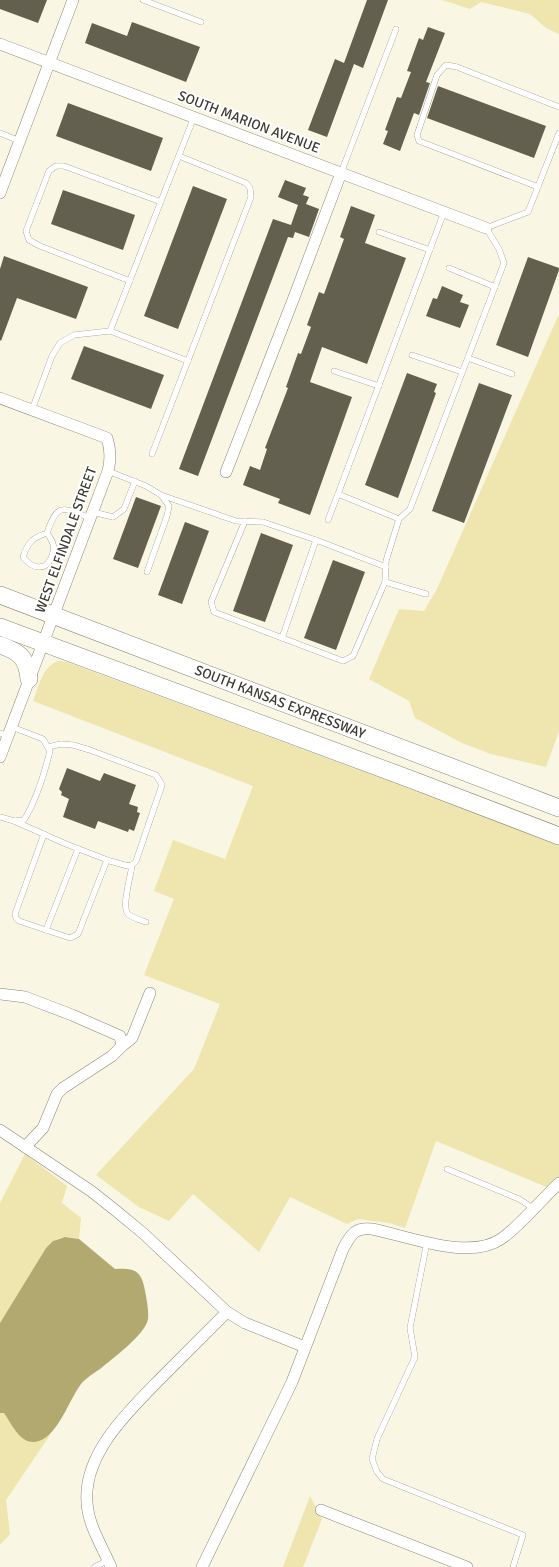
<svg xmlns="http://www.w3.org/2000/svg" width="559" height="1567" font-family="Signika,sans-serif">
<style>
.green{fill:#eee5af}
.water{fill:#b2a970}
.building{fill:#636050}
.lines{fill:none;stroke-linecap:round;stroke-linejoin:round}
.service-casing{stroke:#8a8776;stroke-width:6}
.minor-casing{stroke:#8a8776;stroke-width:12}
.primary-casing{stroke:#8a8776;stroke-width:18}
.service{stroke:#fff;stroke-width:5.5}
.minor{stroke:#fff;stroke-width:11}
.primary{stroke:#fff;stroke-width:17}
.labels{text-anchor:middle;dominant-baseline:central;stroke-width:4;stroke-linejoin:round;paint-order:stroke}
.street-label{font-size:14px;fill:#3d3c34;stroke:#fff}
</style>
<rect width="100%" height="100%" fill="#f9f6e3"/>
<g class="green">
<path d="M442 0H559V34L546 28 530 14 481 2 470 9Z"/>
<path d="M559 314V731L546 767 491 754 462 743 415 718 409 701 369 679 399 609 424 611 437 589Z"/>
<path d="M58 661 67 662 559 844V1179L549 1188 436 1141 405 1228 389 1223 358 1219 347 1224 290 1197 259 1252 193 1194 169 1221 139 1207 96 1175 194 1069 220 1004 144 975 174 899 154 891 173 840 225 859 253 786 33 701C39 686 42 667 58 661Z"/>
<path d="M25 1154 67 1186 62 1203 81 1218 79 1239C63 1236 57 1236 46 1248L0 1323V1203Z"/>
<path d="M0 1413H4L11 1422 38 1441 50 1435 6 1500 10 1534 0 1545Z"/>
<path d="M310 1496 322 1519 303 1567H283Z"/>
</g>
<path class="water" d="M65 1237 79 1239 115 1269C130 1268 140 1268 144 1286 146 1296 149 1309 148 1319 146 1334 112 1359 100 1369 94 1373 86 1378 81 1384 69 1400 58 1435 39 1441 21 1447 12 1424 4 1413H0V1323L46 1248 53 1241Z"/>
<g class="building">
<path d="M0 0H47L38 23 0 9Z"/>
<path d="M367 0H388L363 68 354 64 327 137 308 130 335 59 344 63Z"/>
<path d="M132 22 200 47 186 82 85 43 92 23 127 36Z"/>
<path d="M428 27 445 33 426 82 430 83 419 115 414 113 400 151 383 144 388 131 385 130 397 97 401 98 411 72 407 71 419 38 423 40Z"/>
<path d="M438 86 546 126 534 158 427 118Z"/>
<path d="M68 103 163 138 151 171 56 136Z"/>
<path d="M285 180 306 188 303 195 309 197 306 204 319 209 309 237 295 232 293 238 288 237 198 476 179 469 273 219 291 225 298 205 278 197Z"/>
<path d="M193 186 227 199 178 329 144 316Z"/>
<path d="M63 190 135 215 123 250 51 224Z"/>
<path d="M351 206 375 215 365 243 406 258 367 364 322 347 310 382 352 397 310 515 278 503 280 499 243 485 250 466 260 470 267 449 265 448 288 388 286 387 298 353 301 354 311 327 307 325 319 292 324 294 344 239 340 237Z"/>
<path d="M4 256 88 287 76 319 17 298 1 341 0 340V269Z"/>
<path d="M528 257 559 268V270L528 357 496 345Z"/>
<path d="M442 286 463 295 460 302 469 305 460 328 426 316 433 298 437 299Z"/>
<path d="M84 346 164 375 151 409 71 379Z"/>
<path d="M407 373 437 384 434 392 436 393 398 498 365 485Z"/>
<path d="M479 383 512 395 464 523 432 511Z"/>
<path d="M136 497 161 506 138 568 113 559Z"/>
<path d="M185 522 209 531 182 604 158 595Z"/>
<path d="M261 533 293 545 265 622 233 611Z"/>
<path d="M333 560 365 572 336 650 304 638Z"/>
<path d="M67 768 100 781 104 773 136 785 129 804 138 807 137 812 140 813 134 831 129 829 128 832 98 821 95 829 63 817 69 799 61 795 62 792 59 789Z"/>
</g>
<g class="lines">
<defs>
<g id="service">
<path d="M143 0 201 22"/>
<path d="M0 133 20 141"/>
<path d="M341 173 396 29"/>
<path d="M538 187 419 141 417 135 437 75 446 65 457 67 559 107"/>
<path d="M444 212 338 494 399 519 410 509 504 263 499 249 486 228 528 212 559 133"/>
<path d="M379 232 430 250"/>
<path d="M449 268 495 287"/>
<path d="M130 281 40 246 29 240 26 231 49 171 56 166H64L161 202"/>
<path d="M110 331 188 361"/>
<path d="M412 355 462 372"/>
<path d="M468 358 512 374"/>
<path d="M334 371 379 386"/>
<path d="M32 410 52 356 60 343 74 335 110 331 194 117"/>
<path d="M152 454 251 197 250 188 246 183 179 156"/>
<path d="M108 471 146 486 161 495 169 506 167 516 147 572"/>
<path d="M161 495 236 521 263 522 316 540 386 567"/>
<path d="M93 512 113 517 124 509 135 481"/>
<path d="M328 520 338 494"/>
<path d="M245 521 211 602 214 612 343 661 353 656 385 582 386 561 399 519"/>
<path d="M47 533C32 538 28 542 23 557 32 569 46 572 52 556 53 553 54 547 53 544 52 540 49 536 47 533 58 501 63 508 90 518"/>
<path d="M385 582 426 594"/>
<path d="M282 638 316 540"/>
<path d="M0 733 8 736"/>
<path d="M0 817 14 821 24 820C37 799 44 775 50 751L43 739 12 727"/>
<path d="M14 821 66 844 110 861 128 866 132 865 136 861 162 785 156 775 90 750 73 745 61 744 48 747"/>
<path d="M44 834 15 914 16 918 19 921 70 938 78 934 107 860"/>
<path d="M132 865C131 876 121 907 128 914 133 918 140 920 146 922"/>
<path d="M46 930 78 849"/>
<path d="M447 1169 519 1199 533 1208"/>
<path d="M427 1242 410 1328 415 1357 377 1439 372 1459 377 1472 383 1479 523 1535 513 1567"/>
<path d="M95 1567 108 1560"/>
</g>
<g id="minor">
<path d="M0 44 486 228"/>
<path d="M0 193 73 0"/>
<path d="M0 398 107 438C111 450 111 459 108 471L0 757"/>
<path d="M226 472 293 300 341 173"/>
<path d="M0 994 25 997 72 1015 120 1036 122 1046 112 1056 63 1088 57 1094 43 1128 25 1147"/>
<path d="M122 1046 132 1038 150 993"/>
<path d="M0 1130 91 1191 115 1210 144 1234 227 1312 245 1323 305 1347"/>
<path d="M321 1510 467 1567"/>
<path d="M111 1567C102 1546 88 1525 87 1502 83 1451 134 1406 166 1373 186 1353 206 1333 227 1312"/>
<path d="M202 1567 292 1382 343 1249C351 1234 355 1227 372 1229 408 1236 469 1261 501 1239 521 1225 541 1200 559 1183"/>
</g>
<g id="primary">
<path d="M0 595 559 808"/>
<path d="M0 627 410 779 559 836"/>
<path d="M0 645C20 652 27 658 29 679"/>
</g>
</defs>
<use href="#service" class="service-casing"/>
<use href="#minor" class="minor-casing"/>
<use href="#primary" class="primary-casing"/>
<use href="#service" class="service"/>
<use href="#minor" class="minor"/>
<use href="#primary" class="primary"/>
</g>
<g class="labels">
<g class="street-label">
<text transform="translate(249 122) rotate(21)">SOUTH MARION AVENUE</text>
<text transform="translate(66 540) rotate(-70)">WEST ELFINDALE STREET</text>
<text transform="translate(280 702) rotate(21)">SOUTH KANSAS EXPRESSWAY</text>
</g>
</g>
</svg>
